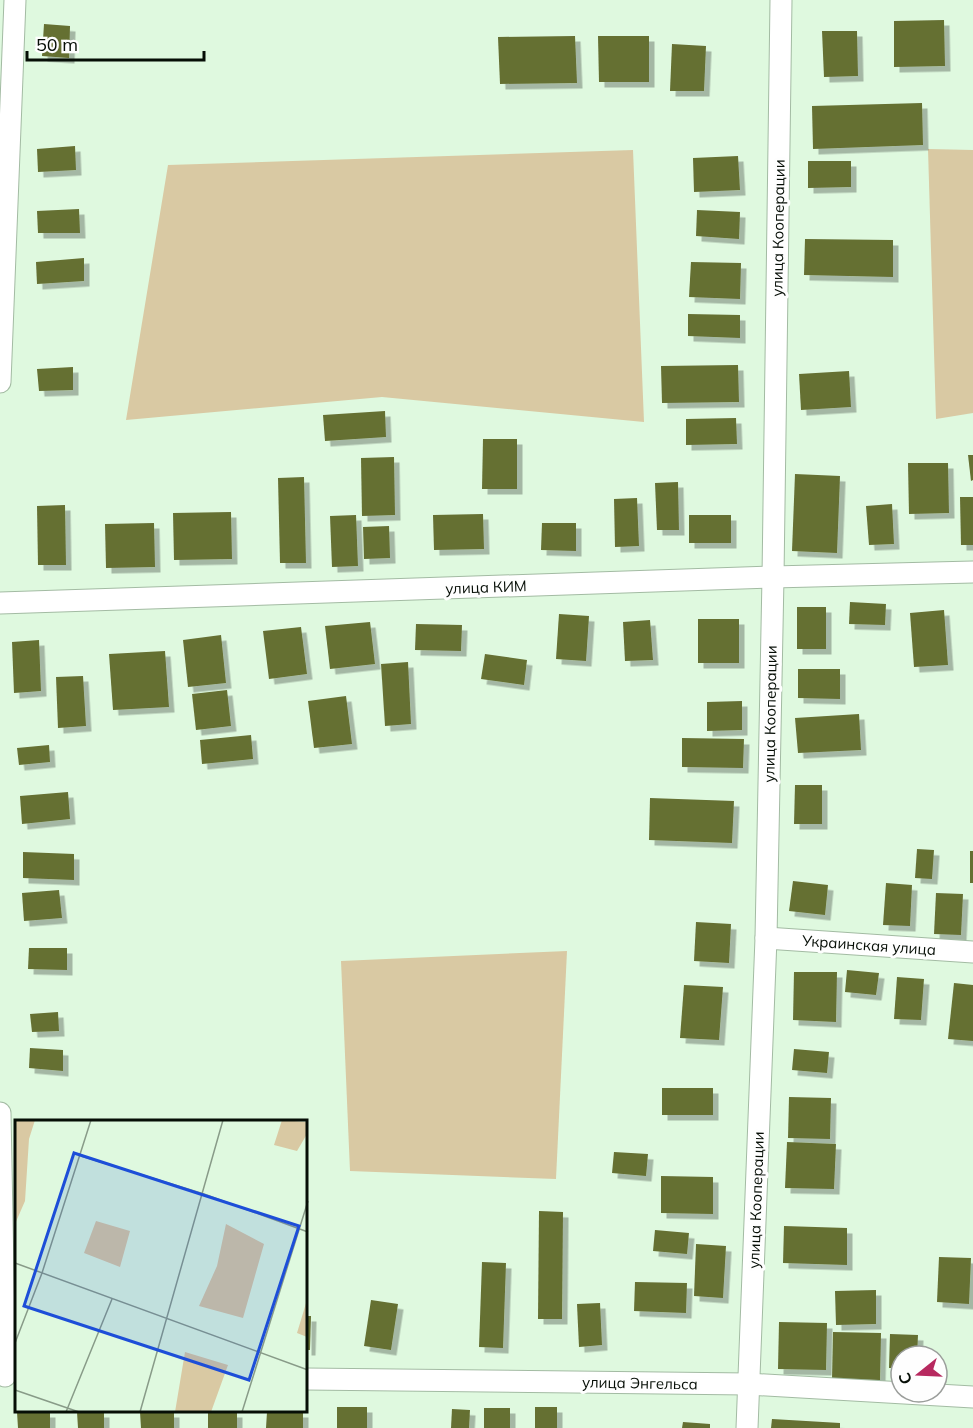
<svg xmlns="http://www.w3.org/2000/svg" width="973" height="1428" font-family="Mulish,sans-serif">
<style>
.green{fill:#d9c9a3}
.building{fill:#656f33;filter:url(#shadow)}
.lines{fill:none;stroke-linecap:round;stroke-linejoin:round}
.minor-casing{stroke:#a3bba3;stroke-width:23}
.minor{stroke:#fff;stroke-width:21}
.labels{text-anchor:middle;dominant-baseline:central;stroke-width:6;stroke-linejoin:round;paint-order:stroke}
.street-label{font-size:15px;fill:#060e06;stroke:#fefefe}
.inset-road{fill:none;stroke:#889b88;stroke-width:1.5}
.view{fill:#1d4ed8;fill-opacity:0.15;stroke:#1d4ed8;stroke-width:3}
.inset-edge{fill:none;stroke:#060e06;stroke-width:3}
</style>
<defs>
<filter id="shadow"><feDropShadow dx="5.5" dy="5.5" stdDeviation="0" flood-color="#0004"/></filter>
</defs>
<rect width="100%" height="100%" fill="#dff9df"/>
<g class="green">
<path d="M928 149 973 150V413L936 419Z"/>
<path d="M633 150 644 422 382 397 126 420 168 165Z"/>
<path d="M567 951 556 1179 350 1171 341 961Z"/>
</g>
<g class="building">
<path d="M944 20 945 66 894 67V21Z"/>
<path d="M44 24 70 26 69 58 42 56Z"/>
<path d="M822 31H857L858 76 824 77Z"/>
<path d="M575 36 577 83 500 84 498 37Z"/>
<path d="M598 36H649V82H599Z"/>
<path d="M672 44 706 46 704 91H670Z"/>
<path d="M922 103 923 145 813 149 812 106Z"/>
<path d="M75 146 76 170 38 172 37 149Z"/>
<path d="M738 156 740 190 694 192 693 158Z"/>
<path d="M808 161H851V187L808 188Z"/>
<path d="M79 209 80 233H38L37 211Z"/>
<path d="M697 210 740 212 739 239 696 236Z"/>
<path d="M805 239 893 240V277L804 275Z"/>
<path d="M84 258V281L37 284 36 262Z"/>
<path d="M691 262 741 263 740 299 689 297Z"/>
<path d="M688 314 740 315V338L688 336Z"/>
<path d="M738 365 739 402 662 403 661 366Z"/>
<path d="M73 367V390L39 391 37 369Z"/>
<path d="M849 371 851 407 801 410 799 374Z"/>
<path d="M385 411 386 437 325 441 323 415Z"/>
<path d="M736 418 737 444 686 445V419Z"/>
<path d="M483 439H517V489H482Z"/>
<path d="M968 455H973V480L971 481Z"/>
<path d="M394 457 395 515 362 516 361 458Z"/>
<path d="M908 463H948L949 513 909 514Z"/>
<path d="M795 474 840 476 837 553 792 551Z"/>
<path d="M304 477 306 563H280L278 478Z"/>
<path d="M678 482 679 530H657L655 483Z"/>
<path d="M960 497H973V545H961Z"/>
<path d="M637 498 639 546 615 547 614 499Z"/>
<path d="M892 504 894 544 869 545 866 506Z"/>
<path d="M65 505 66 565H38L37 506Z"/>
<path d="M231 512 232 559 174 560 173 513Z"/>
<path d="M483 514 484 549 434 550 433 515Z"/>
<path d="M356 515 358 566 332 567 330 516Z"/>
<rect x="689" y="515" width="42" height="28"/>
<path d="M154 523 155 567 106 568 105 524Z"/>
<path d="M542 523H576V551L541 550Z"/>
<path d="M389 526 390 558 364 559 363 527Z"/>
<path d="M850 602 886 604 885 625 849 624Z"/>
<rect x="797" y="607" width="29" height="42"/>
<path d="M944 610 948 665 914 667 910 613Z"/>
<path d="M559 614 589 616 586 661 556 659Z"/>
<rect x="698" y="619" width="41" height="44"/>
<path d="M650 620 653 660 625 661 623 622Z"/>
<path d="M370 622 375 664 330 669 325 626Z"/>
<path d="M416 624 462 625 461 651 415 650Z"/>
<path d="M301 627 307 674 269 679 263 631Z"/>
<path d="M221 635 226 683 188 687 183 640Z"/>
<path d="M39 640 41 691 14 693 12 642Z"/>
<path d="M165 651 169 707 113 710 109 654Z"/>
<path d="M485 654 527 660 524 685 481 679Z"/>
<path d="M408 662 411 724 385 726 381 664Z"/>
<path d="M798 669H840V699L798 698Z"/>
<path d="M83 676 86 726 58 728 56 677Z"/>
<path d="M227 690 231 726 196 730 192 694Z"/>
<path d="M346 696 352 744 314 748 308 701Z"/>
<path d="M742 701V730L707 731V702Z"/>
<path d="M859 714 861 750 798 753 795 718Z"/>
<path d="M251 735 253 759 202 764 200 740Z"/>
<path d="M682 738 744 739 743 768 682 767Z"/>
<path d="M49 745 50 762 19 765 17 748Z"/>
<path d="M795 785H822V824H794Z"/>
<path d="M68 792 70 819 22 824 20 796Z"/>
<path d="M650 798 734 801 732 843 649 840Z"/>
<path d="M917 849 934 850 932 879 915 878Z"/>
<rect x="970" y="851" width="3" height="32"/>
<path d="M23 852 74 854V880L23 878Z"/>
<path d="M793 881 828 885 825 915 789 911Z"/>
<path d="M886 883 912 885 910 926 883 925Z"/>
<path d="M59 890 62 918 24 921 22 893Z"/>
<path d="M936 893 963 894 961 935 934 934Z"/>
<path d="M696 922 731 924 729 963 694 961Z"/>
<path d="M29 948H67V970L28 969Z"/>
<path d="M847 970 879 973 876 995 845 992Z"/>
<path d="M794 972H837L836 1022 793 1020Z"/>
<path d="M897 977 924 979 921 1020 894 1019Z"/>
<path d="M954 983 973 985V1041L948 1039Z"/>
<path d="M684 985 723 987 719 1040 680 1038Z"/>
<path d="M58 1012 59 1031 32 1032 30 1014Z"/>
<path d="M30 1048 63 1050V1071L29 1068Z"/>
<path d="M794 1049 829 1052 827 1073 792 1070Z"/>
<rect x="662" y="1088" width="51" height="27"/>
<path d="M789 1097 831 1098 830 1139 788 1138Z"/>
<path d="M787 1142 836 1144 834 1189 785 1188Z"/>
<path d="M614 1152 648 1154 646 1176 612 1173Z"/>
<path d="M661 1176 713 1177V1214L661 1213Z"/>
<path d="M539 1211 563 1212 562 1319H538Z"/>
<path d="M784 1226 847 1228V1265L783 1263Z"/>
<path d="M655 1230 689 1233 687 1254 653 1251Z"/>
<path d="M696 1244 726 1246 723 1298 694 1296Z"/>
<path d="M939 1257 971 1258 969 1304 937 1302Z"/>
<path d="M482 1262 506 1263 503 1348 479 1347Z"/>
<path d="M635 1282 687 1283 686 1313 634 1311Z"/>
<path d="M876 1290V1324L836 1325 835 1291Z"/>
<path d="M371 1300 398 1304 391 1350 364 1346Z"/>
<path d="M600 1303 602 1345 579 1347 577 1304Z"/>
<path d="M306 1316H311L310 1350H306Z"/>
<path d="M779 1322 827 1323 826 1370 778 1369Z"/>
<path d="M833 1332 881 1333 880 1380 832 1379Z"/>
<path d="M890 1334 918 1335 917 1356H901V1368H889Z"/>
<rect x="337" y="1407" width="30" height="21"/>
<rect x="535" y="1407" width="22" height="21"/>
<rect x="484" y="1408" width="26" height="20"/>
<path d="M452 1409 470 1410 469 1428H451Z"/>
<path d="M17 1412H50V1428H18Z"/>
<path d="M77 1412H104V1428H78Z"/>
<path d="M140 1412H174V1428H141Z"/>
<rect x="208" y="1412" width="29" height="16"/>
<path d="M267 1412H303V1428H266Z"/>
<path d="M772 1419 840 1423V1428H771Z"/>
<path d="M683 1422 710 1424V1428H682Z"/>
</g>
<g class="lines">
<defs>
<g id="minor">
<path d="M0 382 15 0"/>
<path d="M0 603 773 577 973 572"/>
<path d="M766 938 973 952"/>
<path d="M0 1113 5 1376"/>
<path d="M306 1379 748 1384 973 1397"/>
<path d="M747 1428 766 938 773 577 781 0"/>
</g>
</defs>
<use href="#minor" class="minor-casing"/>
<use href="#minor" class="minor"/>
</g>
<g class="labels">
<g class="street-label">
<text transform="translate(778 228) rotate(-89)">улица Кооперации</text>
<text transform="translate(486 587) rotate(-2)">улица КИМ</text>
<text transform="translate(770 714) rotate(-89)">улица Кооперации</text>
<text transform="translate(869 945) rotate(4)">Украинская улица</text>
<text transform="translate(756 1200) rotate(-88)">улица Кооперации</text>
<text transform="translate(640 1383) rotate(1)">улица Энгельса</text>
</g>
</g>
<g transform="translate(15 1120)">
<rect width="292" height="292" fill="#dff9df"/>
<path d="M0 0H20L14 19 10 81 0 104ZM267 0 292 2V14L282 31 259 25ZM81 101 115 111 105 147 69 133ZM211 104 249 124 228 198 184 186 202 146ZM292 180V217L282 213ZM170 232 213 245 196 292H160Z" fill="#d9c9a3"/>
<path class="inset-road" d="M66 36 189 74 293 112M0 143 293 250M0 223 27 153 76 0M0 270 64 292M51 292 97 179M125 292 208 0M227 292 293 81"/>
<path class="view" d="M59 33 284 106 234 260 9 186Z"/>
<rect width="292" height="292" class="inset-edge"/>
</g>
<g transform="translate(919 1374) rotate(252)"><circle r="28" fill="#fefefe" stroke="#9b9e9b" stroke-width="1.5"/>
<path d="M0-4.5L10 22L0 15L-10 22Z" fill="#b7295f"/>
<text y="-9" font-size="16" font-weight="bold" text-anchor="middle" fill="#060e06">С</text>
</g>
<path d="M27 51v9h177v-9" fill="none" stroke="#060e06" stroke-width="3"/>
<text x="36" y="51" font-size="18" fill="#060e06" stroke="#fefefe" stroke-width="4.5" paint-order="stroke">50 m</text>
</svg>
